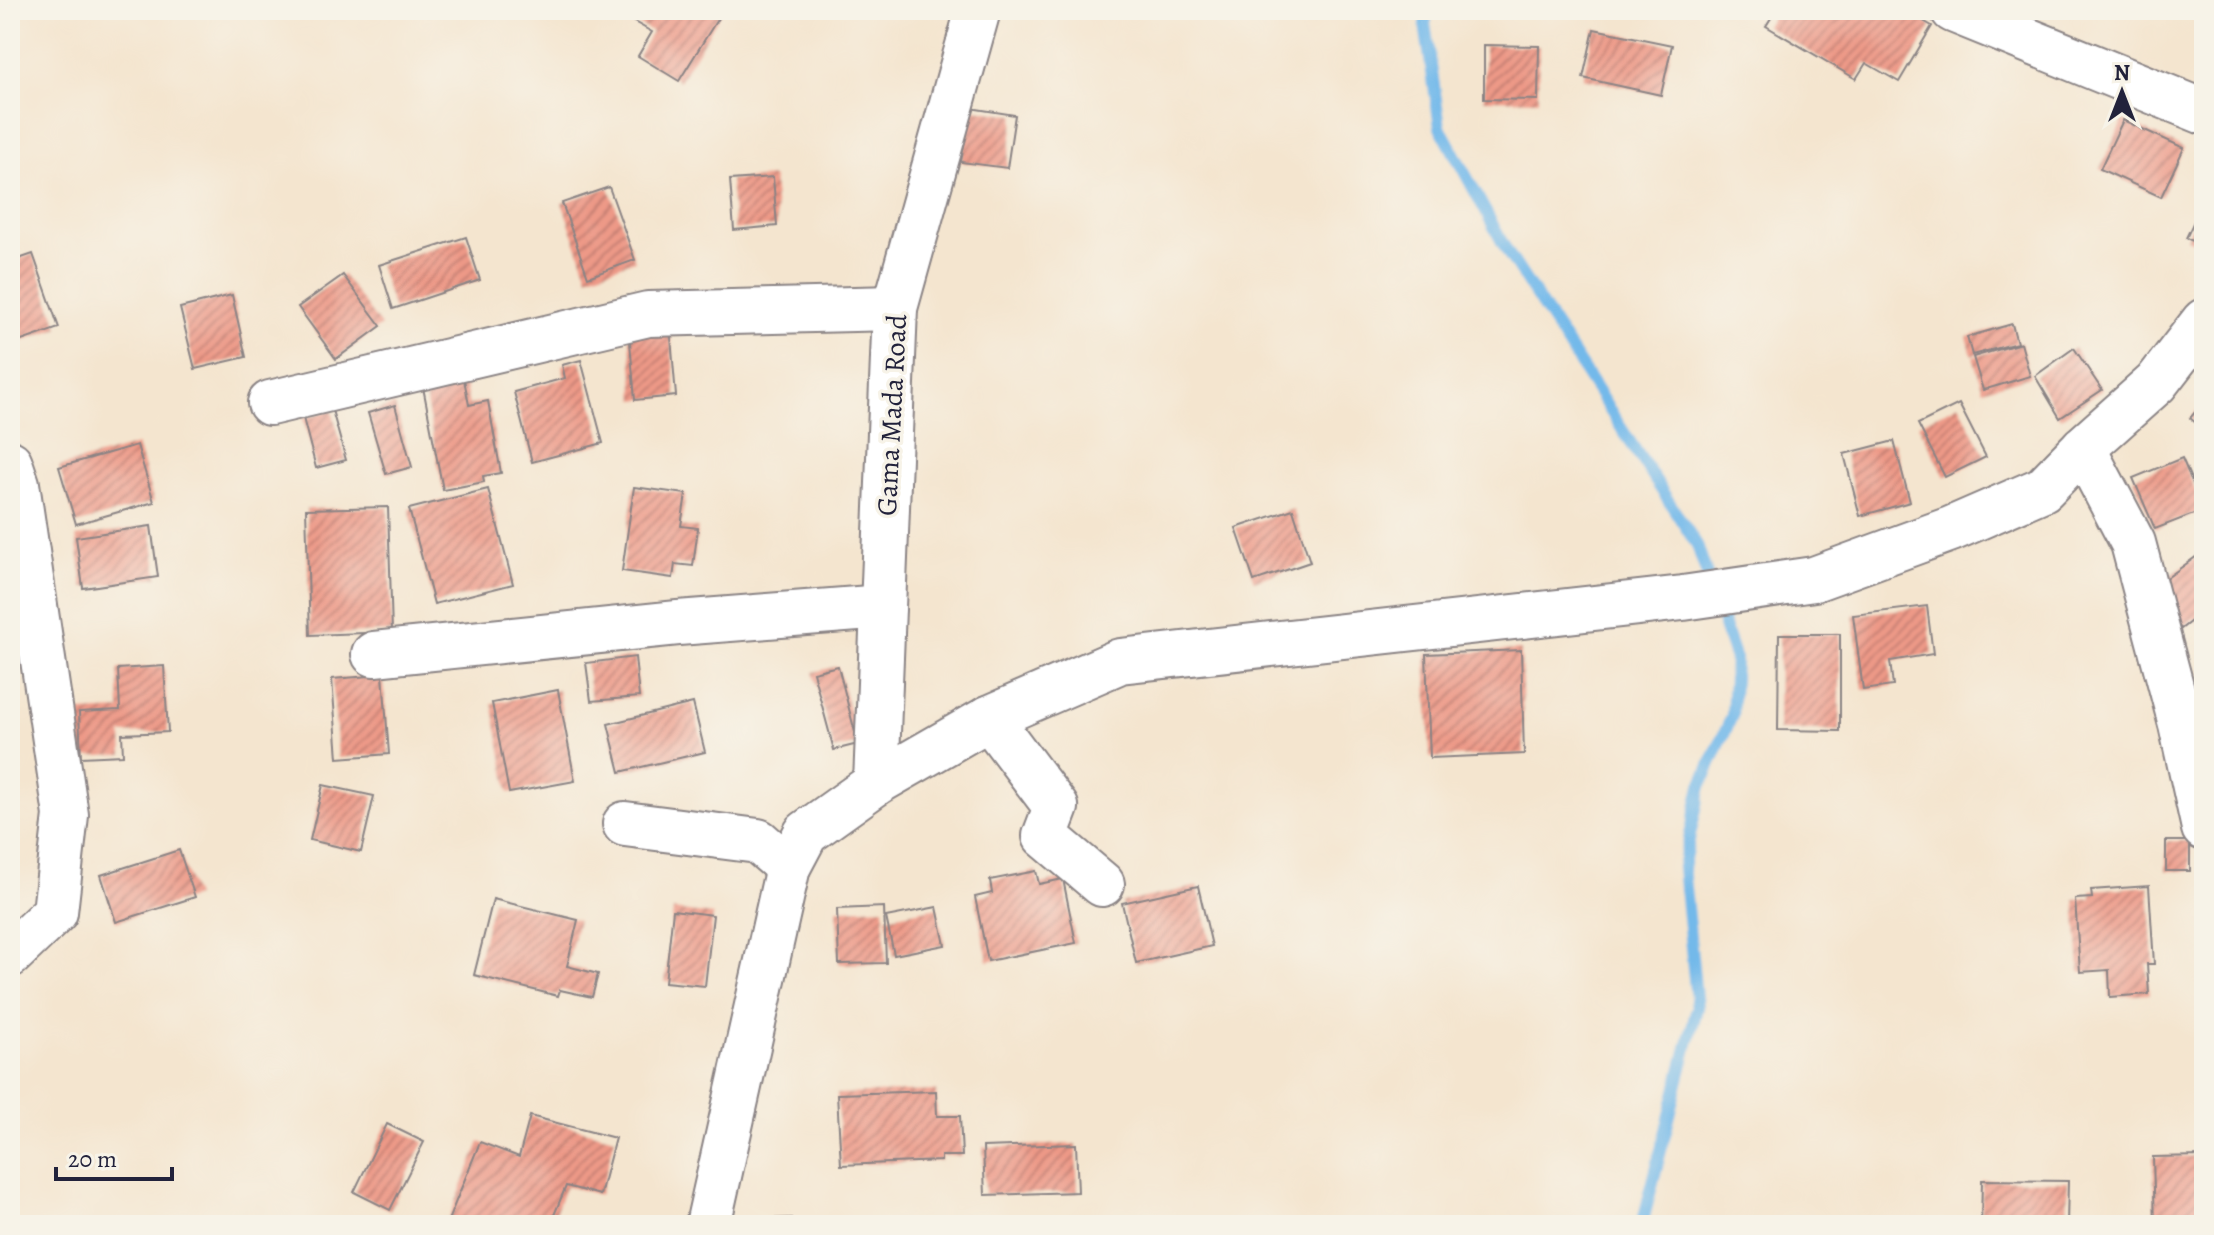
<svg xmlns="http://www.w3.org/2000/svg" width="2214" height="1235" font-family="Alegreya,serif">
<style>
.lines{fill:none;stroke-linecap:round;stroke-linejoin:round}
.stream{stroke:#73b9ea;stroke-width:12}
.building{fill:url(#building-hatch)}
.minor-casing{stroke:#8b8485;stroke-width:48}
.minor{stroke:#fff;stroke-width:44}
.labels{text-anchor:middle;dominant-baseline:central;stroke-width:7;stroke-linejoin:round;paint-order:stroke}
.street-label{font-size:28px;fill:#22223b;stroke:#f7f3e8}
</style>
<defs>
<pattern id="building-hatch" width="6" height="6" patternUnits="userSpaceOnUse" patternTransform="scale(2)"><rect width="6" height="6" fill="#ed9987"/><path d="M-1 1l2-2M0 6l6-6M5 7l2-2" fill="none" stroke="#c07c70"/></pattern>
</defs>
<rect width="100%" height="100%" fill="#f7f3e8"/>
<filter id="ink" filterUnits="userSpaceOnUse"><feTurbulence type="fractalNoise" baseFrequency=".0125" numOctaves="2"/><feDisplacementMap in="SourceGraphic" scale="16" xChannelSelector="R" yChannelSelector="G"/><feConvolveMatrix kernelMatrix="1 2 1 2 8 2 1 2 1" color-interpolation-filters="sRGB"/></filter>
<filter id="wash" filterUnits="userSpaceOnUse"><feTurbulence type="fractalNoise" baseFrequency=".006" numOctaves="4" result="noise"/><feDisplacementMap in="SourceGraphic" scale="32" xChannelSelector="R" yChannelSelector="G"/><feGaussianBlur stdDeviation="1.8" result="paint"/><feColorMatrix in="noise" values="0 0 0 0 0 0 0 0 0 0 0 0 0 0 0 0 0 1.4 0 .05"/><feComposite in="paint" operator="in"/></filter>
<g filter="url(#wash)">
<rect width="100%" height="100%" fill="#f4e5cf"/>
<g class="lines">
<path class="stream" d="M1428 10 1425 24 1440 127 1508 253 1697 545 1735 659 1732 716 1701 786 1683 867 1697 1008 1642 1225"/>
</g>
<g id="blocks">
<g class="building">
<path d="M634 10H723L679 81 638 56 652 32 629 19Z"/>
<path d="M1776 10H1884L1898 18 1904 10 1932 26 1899 82 1866 63 1856 79 1766 26Z"/>
<path d="M1594 29 1672 45 1661 95 1583 78Z"/>
<path d="M1484 45 1539 46 1538 100 1484 99Z"/>
<path d="M970 108 1015 115 1007 168 961 162Z"/>
<path d="M2123 120 2184 148 2161 197 2100 169Z"/>
<path d="M773 177 777 226 734 230 730 180Z"/>
<path d="M609 187 635 260 588 277 562 203Z"/>
<path d="M2204 200V246L2186 238Z"/>
<path d="M466 237 480 280 393 309 379 265Z"/>
<path d="M33 254 59 328 13 344 10 335V262Z"/>
<path d="M343 275 381 326 336 359 298 307Z"/>
<path d="M232 295 246 357 195 369 180 308Z"/>
<path d="M2012 324 2017 343 1972 355 1967 337Z"/>
<path d="M670 326 676 396 635 400 629 330Z"/>
<path d="M2021 343 2030 376 1983 390 1973 357Z"/>
<path d="M2074 348 2102 390 2060 418 2035 376Z"/>
<path d="M581 360 603 443 532 462 514 392 565 378 562 365Z"/>
<path d="M463 374 469 405 488 401 501 473 483 476 484 482 443 490 422 382Z"/>
<path d="M2204 402V430L2190 418Z"/>
<path d="M1959 404 1986 457 1945 477 1918 424Z"/>
<path d="M395 405 412 467 386 474 368 413Z"/>
<path d="M332 410 346 460 316 468 303 418Z"/>
<path d="M1894 441 1910 502 1860 516 1844 454Z"/>
<path d="M137 445 154 502 76 524 59 467Z"/>
<path d="M2182 458 2204 510 2155 529 2133 478Z"/>
<path d="M634 487 686 494 681 526 698 528 693 566 675 564 673 578 622 571Z"/>
<path d="M488 489 513 584 434 604 409 509Z"/>
<path d="M388 507 392 632 310 635 306 509Z"/>
<path d="M1293 509 1310 562 1254 581 1236 528Z"/>
<path d="M151 526 158 577 83 588 76 537Z"/>
<path d="M2204 551V631L2195 618 2181 629 2153 588Z"/>
<path d="M1927 606 1933 654 1890 661 1893 686 1863 690 1853 615Z"/>
<path d="M1779 634H1840V731L1778 730Z"/>
<path d="M1521 650 1524 754 1430 758 1426 654Z"/>
<path d="M635 657 639 697 591 701 586 663Z"/>
<path d="M164 666 168 732 122 734 123 755 81 757 79 712 120 710 118 669Z"/>
<path d="M838 666 858 744 834 750 813 672Z"/>
<path d="M383 675 389 754 338 758 332 679Z"/>
<path d="M558 690 575 781 509 793 492 703Z"/>
<path d="M693 703 705 752 620 772 608 724Z"/>
<path d="M323 785 374 796 361 852 310 840Z"/>
<rect x="2166" y="841" width="24" height="30"/>
<path d="M179 850 195 897 116 922 101 875Z"/>
<path d="M1036 871 1039 884 1063 879 1076 943 988 961 975 897 992 893 990 880Z"/>
<path d="M1198 886 1212 946 1136 963 1122 903Z"/>
<path d="M2149 886 2154 964H2147L2149 994 2110 997 2109 970 2080 972 2075 899 2092 898 2091 890Z"/>
<path d="M493 899 578 920 567 966 598 974 592 997 560 990 558 996 474 975Z"/>
<path d="M884 907 886 963 839 964 837 909Z"/>
<path d="M937 907 945 945 894 955 886 917Z"/>
<path d="M673 910 713 915 705 986 665 982Z"/>
<path d="M936 1091 937 1116H960L962 1156H941V1161L841 1165 837 1094Z"/>
<path d="M530 1116 615 1138 600 1195 566 1186 550 1225H451L447 1223 480 1142 519 1157Z"/>
<path d="M387 1124 424 1142 390 1210 354 1192Z"/>
<path d="M1076 1144 1078 1192 985 1195 983 1147Z"/>
<path d="M2204 1156V1223L2155 1224 2153 1157Z"/>
<path d="M1982 1180 2068 1181 2067 1225H1981Z"/>
<path d="M792 1218V1225H745L744 1220Z"/>
</g>
</g>
</g>
<g filter="url(#ink)">
<use href="#blocks" fill-opacity="0" stroke="#8b8485" stroke-width="2"/>
<g class="lines">
<defs>
<g id="minor">
<path d="M1953 10 2204 112"/>
<path d="M270 403 648 314 895 308"/>
<path d="M2083 448 2133 543 2181 724 2204 828"/>
<path d="M10 463 17 484 66 815 55 912 10 955"/>
<path d="M374 654 678 623 883 607"/>
<path d="M989 718 1056 807 1045 836 1102 884"/>
<path d="M876 783 895 308 978 10"/>
<path d="M625 824 758 841 788 867"/>
<path d="M708 1225 788 867 806 833 876 783 989 718 1120 661 1683 598 1814 579 1951 529 2043 489 2083 448 2156 383 2204 321"/>
</g>
</defs>
<use href="#minor" class="minor-casing"/>
<use href="#minor" class="minor"/>
</g>
</g>
<g class="labels">
<g class="street-label">
<text transform="translate(892 415) rotate(-87)">Gama Mada Road</text>
</g>
</g>
<rect width="2214" height="1235" fill="none" stroke="#f7f3e8" stroke-width="40"/>
<g transform="translate(2122 92)" stroke="#f7f3e8" stroke-width="6" paint-order="stroke">
<path d="M0-6L14 30L0 20L-14 30Z" fill="#22223b"/>
<text y="-12" font-size="22" font-weight="bold" text-anchor="middle" fill="#22223b">N</text>
</g>
<path d="M56 1167v12h116v-12" fill="none" stroke="#22223b" stroke-width="4"/>
<text x="68" y="1167" font-size="24" fill="#22223b" stroke="#f7f3e8" stroke-width="6" paint-order="stroke">20 m</text>
</svg>
